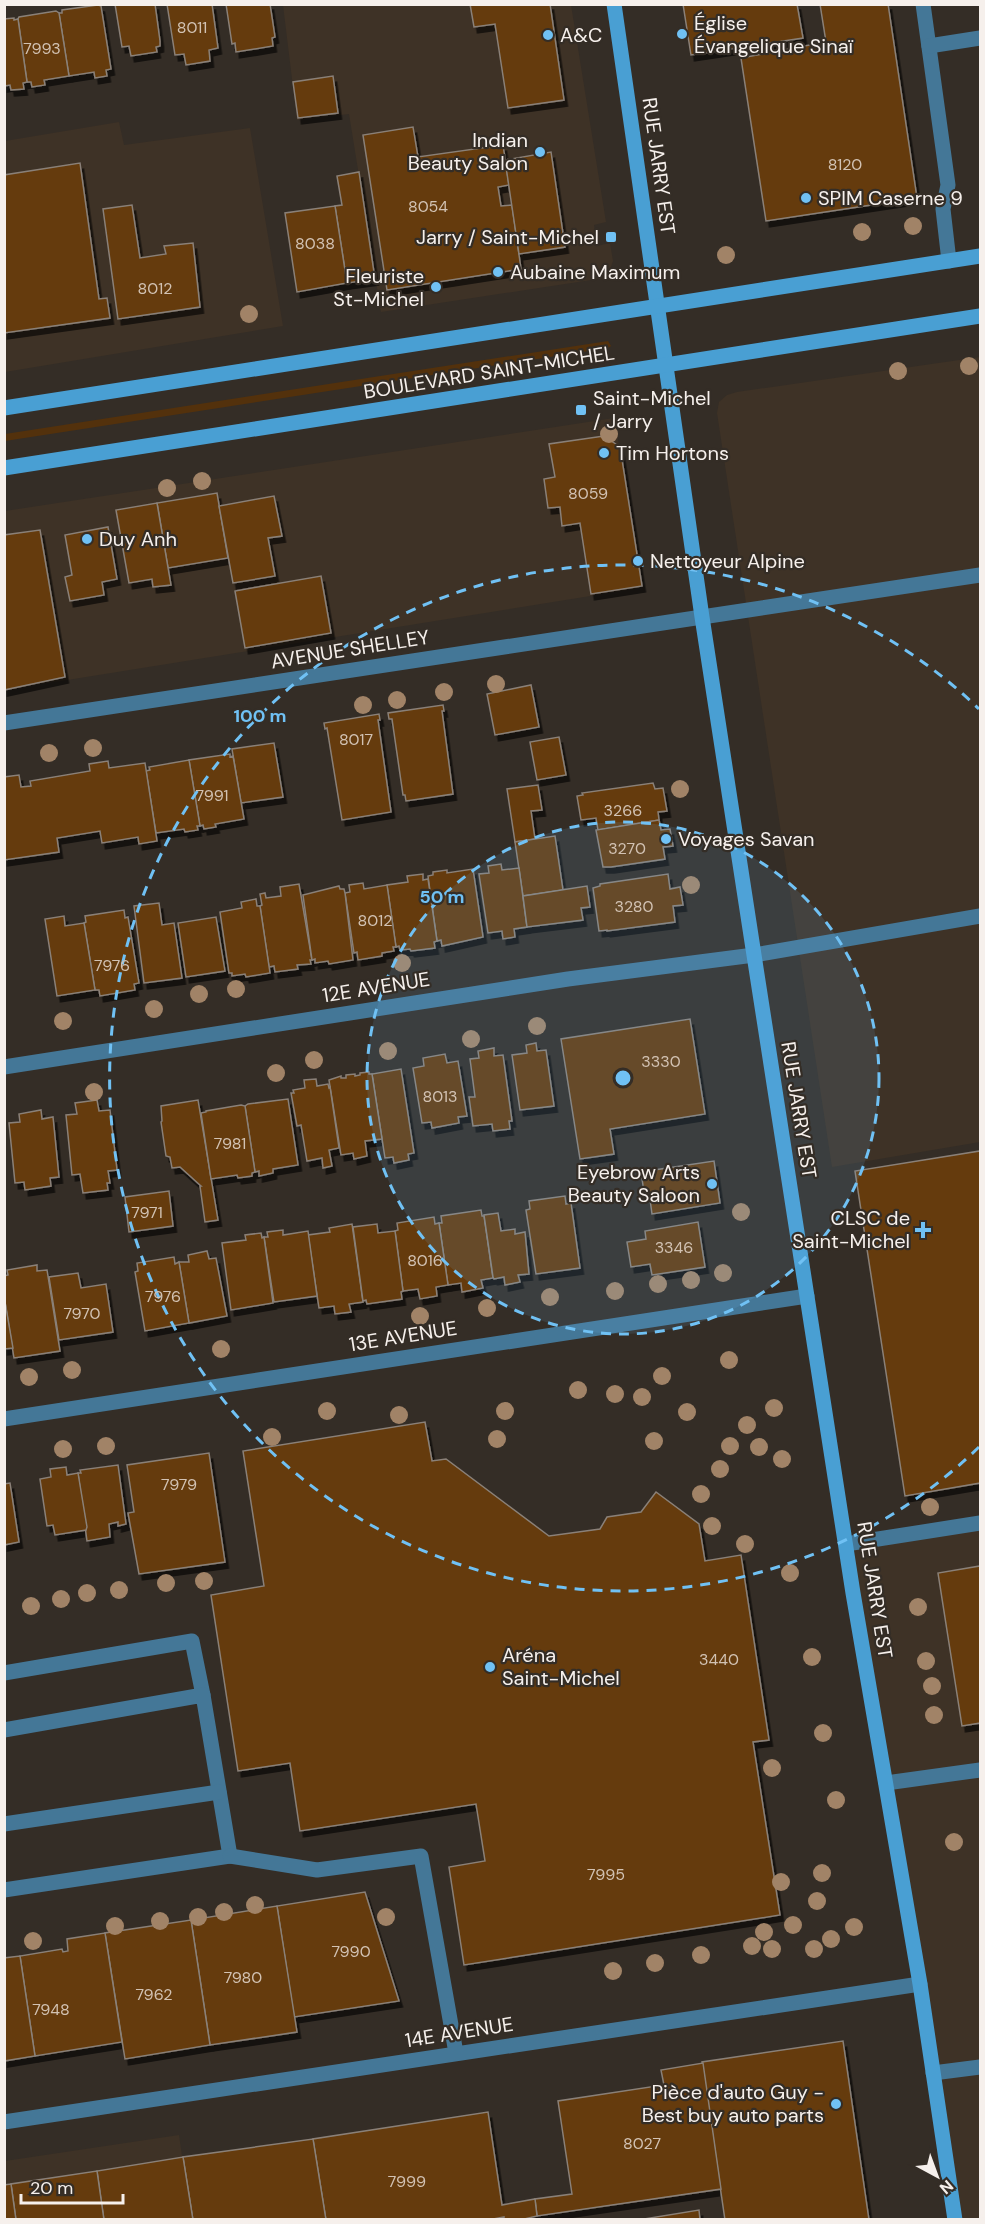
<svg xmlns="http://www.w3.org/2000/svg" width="985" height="2224" font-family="'DM Sans',sans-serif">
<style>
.built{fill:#3e3226}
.green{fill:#53310c}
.building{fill:#653a08;stroke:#8a8078;stroke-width:1.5;filter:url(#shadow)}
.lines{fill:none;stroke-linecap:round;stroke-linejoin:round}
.lane{stroke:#447797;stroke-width:15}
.street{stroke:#447797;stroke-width:15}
.secondary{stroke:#499fd3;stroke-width:15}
.tree{fill:#a18367}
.ring{fill:none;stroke:#70c1f4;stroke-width:3;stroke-dasharray:10 8}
.poi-dot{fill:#70c1f4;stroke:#342d26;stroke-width:2}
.labels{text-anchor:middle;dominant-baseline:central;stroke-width:4.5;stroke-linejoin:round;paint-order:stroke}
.number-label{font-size:16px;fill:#d2c2b3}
.poi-label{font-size:20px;fill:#f6f0ec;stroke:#342d26;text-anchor:start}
.street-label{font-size:20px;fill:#f6f0ec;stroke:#342d26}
.centre{fill:#70c1f4;stroke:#342d26;stroke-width:3}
.ring-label{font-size:18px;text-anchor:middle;font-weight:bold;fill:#70c1f4;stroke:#342d26;stroke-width:4.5;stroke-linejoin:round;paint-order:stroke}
</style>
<defs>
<filter id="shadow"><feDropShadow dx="3.5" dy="6" stdDeviation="0" flood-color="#0009"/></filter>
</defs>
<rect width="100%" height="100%" fill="#342d26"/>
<g class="built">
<path d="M283 5H571L606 222 594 225 597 246 610 243 613 261 609 272 604 278 381 312 349 114 297 120Z"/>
<path d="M119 122 124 145 250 128 283 326 5 372V141Z"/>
<path d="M980 357V1142L832 1167 717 413 719 402 727 395 737 392Z"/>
<path d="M614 418 641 565 640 588 5 690V511Z"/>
<path d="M980 1523V2219H955L846 1545Z"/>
<path d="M179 2135 191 2219 5 2220V2161Z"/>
</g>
<path class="green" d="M608 341 611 346 608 348 5 441V434Z"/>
<g class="building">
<path d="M115 4H155L160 41V46L156 47 157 52 131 56 129 46 122 47Z"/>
<path d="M167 4H212L218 48 209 50 210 61 186 65 184 54 175 55Z"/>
<path d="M226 4H270L275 37 272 38 273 46 236 52 235 43 232 44Z"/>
<path d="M470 4H550L564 100 508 108 495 24 474 27Z"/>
<path d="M683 4H797L803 38 691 55Z"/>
<path d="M820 4H888L917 198 766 221 741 58 826 42Z"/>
<path d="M98 5 101 6 111 69 106 70 107 76 95 78 94 72 69 76 59 13H62V10Z"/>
<path d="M56 11 59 13 69 76 44 80 45 85 32 87 31 82H27L18 19 19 17Z"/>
<path d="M14 18V20L18 19 27 82 23 83 24 89 11 90 10 85 4 86V19Z"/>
<path d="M333 76 338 113 298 118 293 82Z"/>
<path d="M413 127 418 157 503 145 509 185 498 187 501 206 512 205 521 269 387 290 363 135Z"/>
<path d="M551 152 565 247 519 254 505 160Z"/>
<path d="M80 163 99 299 107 298 110 318 4 333V175Z"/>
<path d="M359 172 375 279 347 283 335 206 342 205 337 176Z"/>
<path d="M132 205 140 258 166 254 164 246 193 243 200 307 118 319 103 209Z"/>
<path d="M335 206 347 283 297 292 285 213Z"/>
<path d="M604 436 620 447 642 586 591 594 580 523 562 526 560 507 548 508 544 479 555 477 549 444Z"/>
<path d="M217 493 228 558 168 568 157 503Z"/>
<path d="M274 496 282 536 268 538 275 576 233 583 219 506Z"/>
<path d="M157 503 171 585 153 587 152 579 129 583 116 510Z"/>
<path d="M108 527 117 579 102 582 104 595 70 601 65 577 72 575 65 535Z"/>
<path d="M40 530 65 677 4 690V535Z"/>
<path d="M321 576 331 633 245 648 235 591Z"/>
<path d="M531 685 539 727 495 735 487 694Z"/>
<path d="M443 705 444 711H442L453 794 406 801 405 795H403L392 719H389L388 713Z"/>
<path d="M379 714 380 720H378L391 812 342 820 327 728 325 729 324 723Z"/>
<path d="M559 737 566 775 537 780 530 742Z"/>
<path d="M274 743 283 797 241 803 232 749Z"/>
<path d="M230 754V757L233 756 244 819 215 824 216 827 204 829 203 825 200 826 189 760Z"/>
<path d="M189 760 200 826H197L198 830 185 832 184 829 156 833 146 771 150 770 149 767Z"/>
<path d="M108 761 109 768 145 763 157 841 139 844 138 837 102 843 100 831 57 838 59 852 4 860V777L19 775 21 787 31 786 30 781 90 771 89 764Z"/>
<path d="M653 783 655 789 663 788 667 811 658 812 659 820 598 830 596 818 581 820 577 796 583 795 582 793Z"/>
<path d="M538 785 542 810 531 811 535 839 515 842 507 789Z"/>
<path d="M659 820 661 830 670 829 673 846 663 847 665 859 611 867H603L596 830Z"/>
<path d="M555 836 563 890 523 896 515 842Z"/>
<path d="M501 864 502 870 519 868 527 927 514 929 515 937 503 939 502 931 488 933 479 874 489 873 488 866Z"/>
<path d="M473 869 483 937 442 946 441 940 437 941 428 876 433 875V872L447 870V873Z"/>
<path d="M423 874V880L428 879 437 941 434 942 435 948 411 951 410 949 400 950 399 946 396 947 387 885 408 882 407 876Z"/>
<path d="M668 874 670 889 680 887 683 905 673 906 675 922 607 931V930L599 931 593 888 600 886V884Z"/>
<path d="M363 883 364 889 387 885 396 947H393L394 951 382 953V956L358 960 357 952 354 953 345 893 350 892 349 885Z"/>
<path d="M299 884 312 960H310L311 964 297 965 298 969 275 972 274 966 269 967 260 906 262 905 260 894 265 893 266 898 281 896 280 887Z"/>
<path d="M339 886 340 889H344L345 893 353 960 329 964 328 961 315 963V959L312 960 303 895Z"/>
<path d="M587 886 590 907 581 908 583 920 527 927 523 896Z"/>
<path d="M256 899 257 906H260L270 973 246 977 245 974 232 976V973H229L220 912 242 908 241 902Z"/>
<path d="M159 903 162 925 174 923 182 978 144 983 134 906Z"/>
<path d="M124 910 125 918 128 917 139 983 134 984 135 990 100 996 99 990H95L84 923 86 922 85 916Z"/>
<path d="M64 916 65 926 84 923 95 990 57 996 45 919Z"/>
<path d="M216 917 225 971 186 977 178 923Z"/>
<path d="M690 1019 705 1114 610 1129 614 1154 580 1159 561 1039Z"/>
<path d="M536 1043 537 1051 546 1050 554 1106 520 1110 512 1055 527 1053 526 1045Z"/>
<path d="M494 1048V1056L503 1055 512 1121H509L510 1129 493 1131 492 1124 473 1126 469 1097H475L470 1059 479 1058 478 1051Z"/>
<path d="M445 1054 447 1063 458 1061 467 1116 458 1117 459 1123 432 1128 431 1122 422 1123 413 1068 424 1066 423 1058Z"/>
<path d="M401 1069 414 1153 408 1154 409 1160 394 1163 393 1157 385 1158 372 1074Z"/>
<path d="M369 1072V1074H372L382 1139 365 1141 367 1156 354 1159 353 1153 341 1155 329 1080 341 1076V1078H346V1075L355 1074V1076L360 1075V1073Z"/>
<path d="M316 1079 317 1086 328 1084 329 1088 330 1087 339 1148 329 1150 332 1166 323 1168 322 1158 307 1161 301 1125 297 1126 291 1093H294L293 1090 305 1088 304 1080Z"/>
<path d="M288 1099 298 1165 273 1169V1173L259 1176V1171L255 1172 245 1106 248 1104Z"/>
<path d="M97 1100 99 1111 110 1110 117 1170 108 1171 110 1183H107L108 1190 83 1193 80 1174 72 1175 66 1115 77 1114 75 1103Z"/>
<path d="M198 1100 218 1220 205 1222 200 1186H201L180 1167 172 1168 170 1157 166 1156 161 1122 162 1121 161 1106Z"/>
<path d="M241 1105 245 1106 255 1172 252 1173V1176L238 1178 237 1175 211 1179 201 1113 206 1112V1111Z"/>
<path d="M41 1110 42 1119 53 1117 59 1177 50 1178 51 1186 25 1190 24 1182 15 1183 9 1123 20 1122 19 1114Z"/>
<path d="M980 1151V1483L905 1496 855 1171Z"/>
<path d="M714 1161 720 1203 652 1214 649 1192H644L641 1172Z"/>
<path d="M169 1191 173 1226 129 1232 125 1197Z"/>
<path d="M565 1196 566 1204 571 1203 580 1268 536 1274 526 1210 530 1209 529 1201Z"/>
<path d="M481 1210 482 1216H484L493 1278 481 1280 483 1288 462 1292 461 1283 448 1285 439 1223H442L441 1216Z"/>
<path d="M498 1213 501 1231 515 1229V1234L525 1232 529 1274 518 1275 520 1282 505 1285 504 1277 494 1279 493 1277 484 1215Z"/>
<path d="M434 1217 435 1224 439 1223 448 1285 436 1287 437 1296 420 1299 418 1289 403 1291 395 1231 398 1230 397 1223Z"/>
<path d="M698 1222 705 1267 652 1275 650 1264 631 1267 627 1242 646 1239 645 1231Z"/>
<path d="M352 1224 363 1302 349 1304 351 1312 335 1314 334 1306 319 1308 308 1235 330 1232 329 1228Z"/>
<path d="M377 1224 378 1233 395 1231 403 1291 401 1292 402 1299 367 1304 366 1300 363 1301 353 1227Z"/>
<path d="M283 1230V1235L308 1231 317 1296 274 1302 264 1237H268L267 1232Z"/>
<path d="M261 1233 262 1238 264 1237 273 1303 231 1310 222 1243 246 1240 245 1235Z"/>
<path d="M207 1251 209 1259 216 1258 227 1316 189 1323 179 1262H189L188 1255Z"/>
<path d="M174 1257 175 1264 179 1262 189 1323 145 1331 135 1272 138 1271 137 1263Z"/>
<path d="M37 1265V1271L47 1270 60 1351 14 1358 4 1296V1276L8 1275 7 1270Z"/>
<path d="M78 1273 81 1288 106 1284 113 1332 59 1340 49 1277Z"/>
<path d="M4 1296 13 1348 4 1349Z"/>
<path d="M425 1422 432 1461 446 1459 549 1536 600 1529 607 1517 641 1512 656 1492 699 1524 705 1561 741 1555 769 1740 753 1742 780 1915 464 1965 449 1867 485 1861 476 1804 300 1831 290 1763 238 1771 211 1595 264 1586 243 1451Z"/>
<path d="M209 1453 225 1562 139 1574 128 1513 134 1512 127 1465Z"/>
<path d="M118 1465 126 1524 118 1526V1522L109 1524 110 1537 87 1541 78 1473H81L80 1470Z"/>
<path d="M66 1467 67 1475 78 1473 87 1527 86 1530 55 1535 53 1525 47 1526 40 1479 51 1477 50 1469Z"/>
<path d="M10 1483 19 1542 4 1545V1484Z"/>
<path d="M980 1566V1723L962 1726 938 1573Z"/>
<path d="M365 1892 399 2001 294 2017 277 1906Z"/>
<path d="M277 1906 297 2032 210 2045 191 1920Z"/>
<path d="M191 1920 210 2045 125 2059 105 1933Z"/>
<path d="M105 1933 122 2042 35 2056 20 1956 62 1949 63 1952 68 1951 67 1939Z"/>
<path d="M20 1956 35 2056 4 2061V1958Z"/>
<path d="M843 2041 869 2220H725L702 2062Z"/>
<path d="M703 2063 721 2189 537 2216 535 2199 572 2194 558 2101 664 2085 661 2070Z"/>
<path d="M488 2112 502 2205 535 2199 537 2216 520 2220H504V2217L488 2220H326L313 2139Z"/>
<path d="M313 2139 326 2220H193L183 2157Z"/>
<path d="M183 2157 193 2220H104L97 2171Z"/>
<path d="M97 2171 104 2220H16L11 2184Z"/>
<path d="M11 2184 16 2220H4V2185Z"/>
<path d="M699 2210 700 2220H638Z"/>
</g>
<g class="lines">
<g class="lane">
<path d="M923 4 948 185 943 209 949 261"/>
<path d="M929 46 980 38"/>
<path d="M702 617 980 575"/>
<path d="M754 955 980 916"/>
<path d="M4 1673 192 1641 203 1695"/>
<path d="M4 1730 203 1695 230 1856 4 1890"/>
<path d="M886 1783 980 1770"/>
<path d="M4 1824 219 1792"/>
<path d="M230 1856 317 1870 421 1856 456 2053"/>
<path d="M933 2073 980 2067"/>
</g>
<g class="street">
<path d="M4 723 702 617"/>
<path d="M4 1067 568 979 754 955"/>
<path d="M4 1419 807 1296"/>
<path d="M846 1544 980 1523"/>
<path d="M4 2122 920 1984"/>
</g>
<g class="secondary">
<path d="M614 4 702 617 754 955 853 1593 920 1984 955 2220"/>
<path d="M4 408 980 256"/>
<path d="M4 468 980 316"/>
</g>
</g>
<g class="tree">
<circle cx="913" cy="226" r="9"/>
<circle cx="862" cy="232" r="9"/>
<circle cx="726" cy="255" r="9"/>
<circle cx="249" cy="314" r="9"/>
<circle cx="969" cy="366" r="9"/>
<circle cx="898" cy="371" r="9"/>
<circle cx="609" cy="434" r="9"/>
<circle cx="202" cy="481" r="9"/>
<circle cx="167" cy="488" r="9"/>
<circle cx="496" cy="684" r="9"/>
<circle cx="444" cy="692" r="9"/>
<circle cx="397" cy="700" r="9"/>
<circle cx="363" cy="705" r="9"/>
<circle cx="93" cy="748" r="9"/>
<circle cx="49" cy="753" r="9"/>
<circle cx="680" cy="789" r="9"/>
<circle cx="691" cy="885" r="9"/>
<circle cx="402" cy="963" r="9"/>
<circle cx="236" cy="989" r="9"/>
<circle cx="199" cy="994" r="9"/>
<circle cx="154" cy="1009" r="9"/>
<circle cx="63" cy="1021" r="9"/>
<circle cx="537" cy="1026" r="9"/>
<circle cx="471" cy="1039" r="9"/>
<circle cx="388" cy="1051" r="9"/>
<circle cx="314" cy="1060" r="9"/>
<circle cx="276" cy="1073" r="9"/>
<circle cx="94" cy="1092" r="9"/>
<circle cx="741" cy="1212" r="9"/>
<circle cx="723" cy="1273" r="9"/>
<circle cx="691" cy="1280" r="9"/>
<circle cx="658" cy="1284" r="9"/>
<circle cx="615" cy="1291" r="9"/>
<circle cx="550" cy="1297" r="9"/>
<circle cx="487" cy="1308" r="9"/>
<circle cx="420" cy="1316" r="9"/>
<circle cx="221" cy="1349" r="9"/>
<circle cx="729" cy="1360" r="9"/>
<circle cx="72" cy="1370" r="9"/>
<circle cx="662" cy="1376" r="9"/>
<circle cx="29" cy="1377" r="9"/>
<circle cx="578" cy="1390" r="9"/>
<circle cx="615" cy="1394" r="9"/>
<circle cx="642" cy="1397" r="9"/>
<circle cx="774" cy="1408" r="9"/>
<circle cx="327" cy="1411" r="9"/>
<circle cx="505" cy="1411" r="9"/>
<circle cx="687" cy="1412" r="9"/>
<circle cx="399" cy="1415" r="9"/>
<circle cx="747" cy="1425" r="9"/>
<circle cx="272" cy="1437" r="9"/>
<circle cx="497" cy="1439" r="9"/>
<circle cx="654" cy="1441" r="9"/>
<circle cx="106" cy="1446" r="9"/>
<circle cx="730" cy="1446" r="9"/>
<circle cx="759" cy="1447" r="9"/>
<circle cx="63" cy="1449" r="9"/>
<circle cx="782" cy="1459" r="9"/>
<circle cx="720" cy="1469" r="9"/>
<circle cx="701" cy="1494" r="9"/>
<circle cx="930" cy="1507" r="9"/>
<circle cx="712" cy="1526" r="9"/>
<circle cx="745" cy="1544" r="9"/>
<circle cx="790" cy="1573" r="9"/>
<circle cx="204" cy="1581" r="9"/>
<circle cx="166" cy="1583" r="9"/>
<circle cx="119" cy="1590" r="9"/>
<circle cx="87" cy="1593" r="9"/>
<circle cx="61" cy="1599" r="9"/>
<circle cx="31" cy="1606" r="9"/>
<circle cx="918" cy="1607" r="9"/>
<circle cx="812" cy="1657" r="9"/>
<circle cx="926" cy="1661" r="9"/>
<circle cx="932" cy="1686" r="9"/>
<circle cx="934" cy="1715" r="9"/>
<circle cx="823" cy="1733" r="9"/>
<circle cx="772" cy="1768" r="9"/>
<circle cx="836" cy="1800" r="9"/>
<circle cx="954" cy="1842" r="9"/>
<circle cx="822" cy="1873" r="9"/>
<circle cx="781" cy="1882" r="9"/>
<circle cx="817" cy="1901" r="9"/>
<circle cx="255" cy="1905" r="9"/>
<circle cx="224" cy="1912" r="9"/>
<circle cx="198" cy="1917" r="9"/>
<circle cx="386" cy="1917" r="9"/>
<circle cx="160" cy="1921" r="9"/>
<circle cx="793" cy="1925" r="9"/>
<circle cx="115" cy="1926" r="9"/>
<circle cx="854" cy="1927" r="9"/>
<circle cx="764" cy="1932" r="9"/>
<circle cx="831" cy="1939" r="9"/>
<circle cx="33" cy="1941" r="9"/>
<circle cx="752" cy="1946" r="9"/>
<circle cx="772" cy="1949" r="9"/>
<circle cx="814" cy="1949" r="9"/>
<circle cx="701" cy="1955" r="9"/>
<circle cx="655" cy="1963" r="9"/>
<circle cx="613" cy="1971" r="9"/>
</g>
<circle cx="623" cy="1078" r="256" fill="#70c1f4" fill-opacity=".12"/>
<g class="ring">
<circle cx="623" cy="1078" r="256"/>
<path d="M979 1447A513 513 0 1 1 979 709"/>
</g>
<g class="poi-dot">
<circle cx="682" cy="34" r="6"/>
<circle cx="548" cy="35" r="6"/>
<circle cx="540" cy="152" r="6"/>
<circle cx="806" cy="198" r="6"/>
<rect x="605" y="231" width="12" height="12" rx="3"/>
<circle cx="498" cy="272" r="6"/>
<circle cx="436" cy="287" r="6"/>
<rect x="575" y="404" width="12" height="12" rx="3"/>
<circle cx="604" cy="453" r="6"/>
<circle cx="87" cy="539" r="6"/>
<circle cx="638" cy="561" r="6"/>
<circle cx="666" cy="839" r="6"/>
<circle cx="712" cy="1184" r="6"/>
<path d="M920 1221h6v6h6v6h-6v6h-6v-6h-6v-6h6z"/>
<circle cx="490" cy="1667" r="6"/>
<circle cx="836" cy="2104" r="6"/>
</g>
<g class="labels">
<g class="number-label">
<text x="192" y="27">8011</text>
<text x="42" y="48">7993</text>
<text x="845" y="164">8120</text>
<text x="428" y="206">8054</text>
<text x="315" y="243">8038</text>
<text x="155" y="288">8012</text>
<text x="588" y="493">8059</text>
<text x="356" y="739">8017</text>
<text x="212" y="795">7991</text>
<text x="623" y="810">3266</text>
<text x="627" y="848">3270</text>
<text x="634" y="906">3280</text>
<text x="375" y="920">8012</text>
<text x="112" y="965">7976</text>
<text x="661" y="1061">3330</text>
<text x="440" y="1096">8013</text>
<text x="230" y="1143">7981</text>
<text x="147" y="1212">7971</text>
<text x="674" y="1247">3346</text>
<text x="425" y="1260">8016</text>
<text x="163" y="1296">7976</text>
<text x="82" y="1313">7970</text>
<text x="179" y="1484">7979</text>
<text x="719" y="1659">3440</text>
<text x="606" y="1874">7995</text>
<text x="351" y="1951">7990</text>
<text x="243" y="1977">7980</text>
<text x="154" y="1994">7962</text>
<text x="51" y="2009">7948</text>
<text x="642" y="2143">8027</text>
<text x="407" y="2181">7999</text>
</g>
<g class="poi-label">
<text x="694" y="23">Église<tspan x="694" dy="23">Évangelique Sinaï</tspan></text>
<text x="560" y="35">A&amp;C</text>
<text x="528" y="140" text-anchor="end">Indian<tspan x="528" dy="23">Beauty Salon</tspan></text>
<text x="818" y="198">SPIM Caserne 9</text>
<text x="599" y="237" text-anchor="end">Jarry / Saint-Michel</text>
<text x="510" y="272">Aubaine Maximum</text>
<text x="424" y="276" text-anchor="end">Fleuriste<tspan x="424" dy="23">St-Michel</tspan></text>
<text x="593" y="398">Saint-Michel<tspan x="593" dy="23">/ Jarry</tspan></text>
<text x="616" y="453">Tim Hortons</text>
<text x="99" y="539">Duy Anh</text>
<text x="650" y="561">Nettoyeur Alpine</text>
<text x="678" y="839">Voyages Savan</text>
<text x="700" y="1172" text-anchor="end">Eyebrow Arts<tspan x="700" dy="23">Beauty Saloon</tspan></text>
<text x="910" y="1218" text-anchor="end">CLSC de<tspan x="910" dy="23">Saint-Michel</tspan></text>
<text x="502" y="1655">Aréna<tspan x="502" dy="23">Saint-Michel</tspan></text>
<text x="824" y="2092" text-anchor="end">Pièce d'auto Guy -<tspan x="824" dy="23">Best buy auto parts</tspan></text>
</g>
<g class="street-label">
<text transform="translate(659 166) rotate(82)">RUE JARRY EST</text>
<text transform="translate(489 372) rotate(-9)">BOULEVARD SAINT-MICHEL</text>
<text transform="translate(350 649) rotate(-9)">AVENUE SHELLEY</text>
<text transform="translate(376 987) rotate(-9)">12E AVENUE</text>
<text transform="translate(799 1110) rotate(81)">RUE JARRY EST</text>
<text transform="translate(403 1336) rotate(-9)">13E AVENUE</text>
<text transform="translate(875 1590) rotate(81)">RUE JARRY EST</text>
<text transform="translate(459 2032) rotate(-9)">14E AVENUE</text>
</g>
</g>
<circle cx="623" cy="1078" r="9" class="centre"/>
<g class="ring-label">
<text x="260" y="722">100 m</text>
<text x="442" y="903">50 m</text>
</g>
<rect width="985" height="2224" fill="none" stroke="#f6f0ec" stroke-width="12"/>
<g transform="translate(937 2176) rotate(139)" stroke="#342d26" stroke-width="4.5" paint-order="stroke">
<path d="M0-4.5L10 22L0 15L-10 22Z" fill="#f6f0ec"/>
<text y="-9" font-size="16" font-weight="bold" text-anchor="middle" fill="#f6f0ec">N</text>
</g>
<path d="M21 2194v9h102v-9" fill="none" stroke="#f6f0ec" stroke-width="3"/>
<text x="30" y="2194" font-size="18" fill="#f6f0ec" stroke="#342d26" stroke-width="4.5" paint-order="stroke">20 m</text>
</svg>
